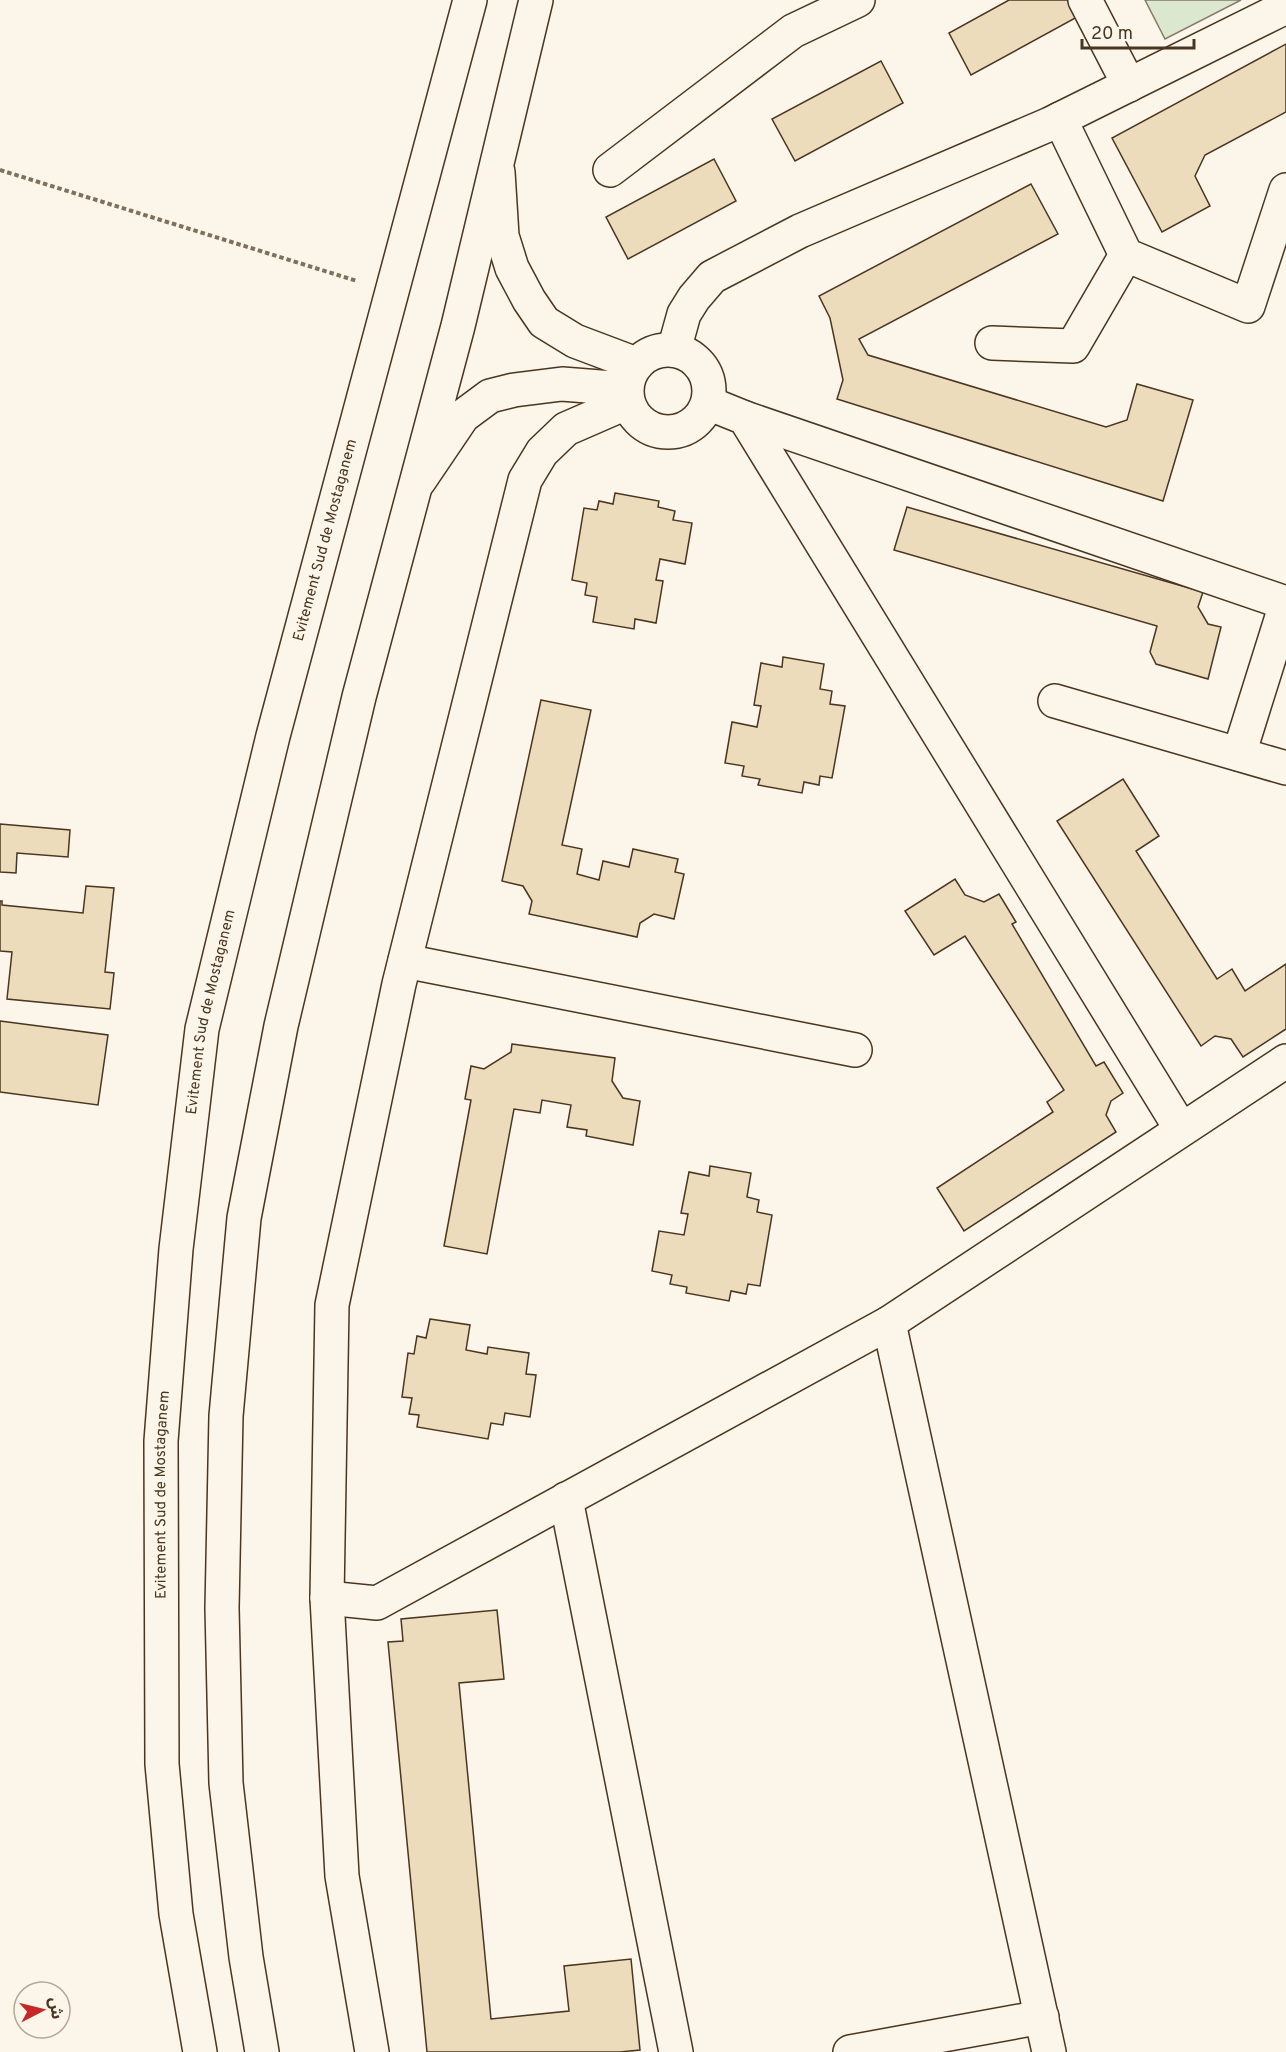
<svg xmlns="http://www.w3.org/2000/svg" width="1286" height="2052" font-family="Overpass,'Noto Sans Arabic',sans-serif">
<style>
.green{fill:#dce7d0;stroke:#887966;stroke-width:1.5}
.building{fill:#ecdcbc;stroke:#4a3520;stroke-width:1.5}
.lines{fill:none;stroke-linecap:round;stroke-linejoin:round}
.minor-casing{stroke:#4a3520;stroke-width:36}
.highway-casing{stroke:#4a3520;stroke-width:36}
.path{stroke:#7f6f5c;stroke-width:4;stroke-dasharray:4.5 3;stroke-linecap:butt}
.minor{stroke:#fbf6e9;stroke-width:33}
.highway{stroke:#fbf6e9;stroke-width:33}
.labels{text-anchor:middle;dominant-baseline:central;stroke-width:4.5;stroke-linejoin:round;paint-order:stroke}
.street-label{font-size:15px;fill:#4a3520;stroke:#fbf6e9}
</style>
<rect width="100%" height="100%" fill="#fbf6e9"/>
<path class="green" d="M1145 0H1241L1165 39Z"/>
<g class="building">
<path d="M1009 0H1070L1079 16 971 75 949 33Z"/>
<path d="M1286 44V112L1205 155 1195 176 1210 206 1162 232 1112 138Z"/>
<path d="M881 61 903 103 795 161 772 119Z"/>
<path d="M714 159 736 201 628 259 606 217Z"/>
<path d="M1031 184 1058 234 859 339 868 355 1106 427 1127 420 1137 384 1193 400 1163 501 837 399 843 380 830 318 819 296Z"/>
<path d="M615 493 659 501 658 507 675 511 673 520 692 523 685 564 660 559 656 580 663 581 656 623 635 619 634 629 593 622 597 597 585 595 587 583 572 580 584 508 597 510 599 501 613 504Z"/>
<path d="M907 507 1203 592 1198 607 1208 624 1221 627 1208 679 1156 664 1150 652 1157 626 894 550Z"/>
<path d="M783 657 824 664 820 689 832 691 830 704 845 706 832 778 820 776 819 785 804 782 802 793 758 785 760 779 742 776 744 766 725 763 732 722 757 727 761 706 754 705 761 663 782 667Z"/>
<path d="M541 700 591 710 562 845 582 849 577 874 599 880 603 861 629 867 633 849 678 859 675 872 684 874 674 919 654 914 640 923 637 937 529 914 532 901 523 886 502 881Z"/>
<path d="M1123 779 1159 836 1136 851 1217 979 1232 969 1245 991 1286 964V1029L1243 1057 1231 1039 1215 1036 1201 1046 1057 821Z"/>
<path d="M0 824 70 830 68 857 17 853 16 873 0 872Z"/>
<path d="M955 879 965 895 984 902 999 894 1016 922 1012 924 1096 1066 1104 1062 1123 1093 1111 1101 1106 1115 1116 1132 964 1231 937 1188 1053 1112 1047 1102 1064 1090 965 936 934 955 905 911Z"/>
<path d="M86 886 114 888 105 972 114 973 110 1009 7 999 12 952 0 951V901H2V905L83 913Z"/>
<path d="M0 1021 108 1035 98 1105 0 1092Z"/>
<path d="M512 1044 615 1058 612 1081 623 1098 640 1101 633 1145 586 1136 587 1130 567 1127 571 1105 542 1100 540 1113 514 1109 487 1254 444 1246 471 1100 465 1099 471 1066 484 1069 511 1052Z"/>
<path d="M710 1166 751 1173 747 1197 759 1200 757 1212 772 1215 760 1286 748 1284 746 1294 731 1291 729 1301 686 1293 687 1287 670 1284 672 1275 652 1271 659 1231 684 1235 688 1214 681 1213 689 1172 709 1176Z"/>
<path d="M430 1319 470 1325 466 1350 487 1354 488 1347 529 1353 526 1374 536 1375 530 1417 505 1413 503 1425 491 1423 488 1439 417 1427 419 1415 409 1414 412 1398 402 1397 408 1353 414 1354 417 1336 426 1338Z"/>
<path d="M497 1610 504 1679 459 1683 491 2019 569 2011 564 1966 631 1959 640 2050 620 2052H427L388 1642 403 1641 401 1619Z"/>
</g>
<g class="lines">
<defs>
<g id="minor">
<path d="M1085 0 1129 85"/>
<path d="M1060 119 1126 255 1248 306 1286 190"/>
<path d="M610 170 793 31 858 0"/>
<path d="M498 172 502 236 512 268 529 300 544 322 575 341 636 364"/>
<path d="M992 343 1073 346 1126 255"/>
<circle cx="668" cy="391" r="41"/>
<path d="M674 350 684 314 694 298 712 277 800 231 1050 124 1286 7"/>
<path d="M708 403 745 418 1181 1129"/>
<path d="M745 418 1286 603"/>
<path d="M419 481 463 416 490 396 514 390 562 384 626 389"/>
<path d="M1055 701 1286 768"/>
<path d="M1239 754 1286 604"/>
<path d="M405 961 855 1050"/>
<path d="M889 1323 1049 2052"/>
<path d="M566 1499 676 2052"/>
<path d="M327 1598 377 1603 889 1323 1286 1061"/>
<path d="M372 2052 342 1876 327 1598 332 1305 399 984 525 480 542 452 566 429 628 402"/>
<path d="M850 2052 1042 2017"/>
</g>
<g id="highway">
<path id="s1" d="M200 2052 176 1914 162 1764 161 1441 176 1249 202 1029 273 736 470 0"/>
<path d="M262 2052 246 1957 226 1783 222 1608 226 1416 244 1218 281 1026 359 697 458 326 536 0"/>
</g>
</defs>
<use href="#minor" class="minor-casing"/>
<use href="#highway" class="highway-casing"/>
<path class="path" d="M0 170 357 281"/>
<use href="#minor" class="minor"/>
<use href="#highway" class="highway"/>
</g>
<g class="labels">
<g class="street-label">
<text stroke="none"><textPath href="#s1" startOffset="1532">Evitement Sud de Mostaganem</textPath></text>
<text stroke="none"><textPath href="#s1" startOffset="1046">Evitement Sud de Mostaganem</textPath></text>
<text stroke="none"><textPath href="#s1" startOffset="560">Evitement Sud de Mostaganem</textPath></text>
</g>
</g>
<g transform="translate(42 2010) rotate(83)"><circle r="28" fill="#fbf6e9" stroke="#b4a999" stroke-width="1.5"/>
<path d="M0-4.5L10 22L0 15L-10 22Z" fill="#c62828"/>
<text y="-9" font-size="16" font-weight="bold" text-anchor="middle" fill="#4a3520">ش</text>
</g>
<path d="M1082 39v9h112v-9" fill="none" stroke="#4a3520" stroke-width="3"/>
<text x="1091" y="39" font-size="18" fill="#4a3520" stroke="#fbf6e9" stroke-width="4.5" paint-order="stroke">20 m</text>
</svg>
